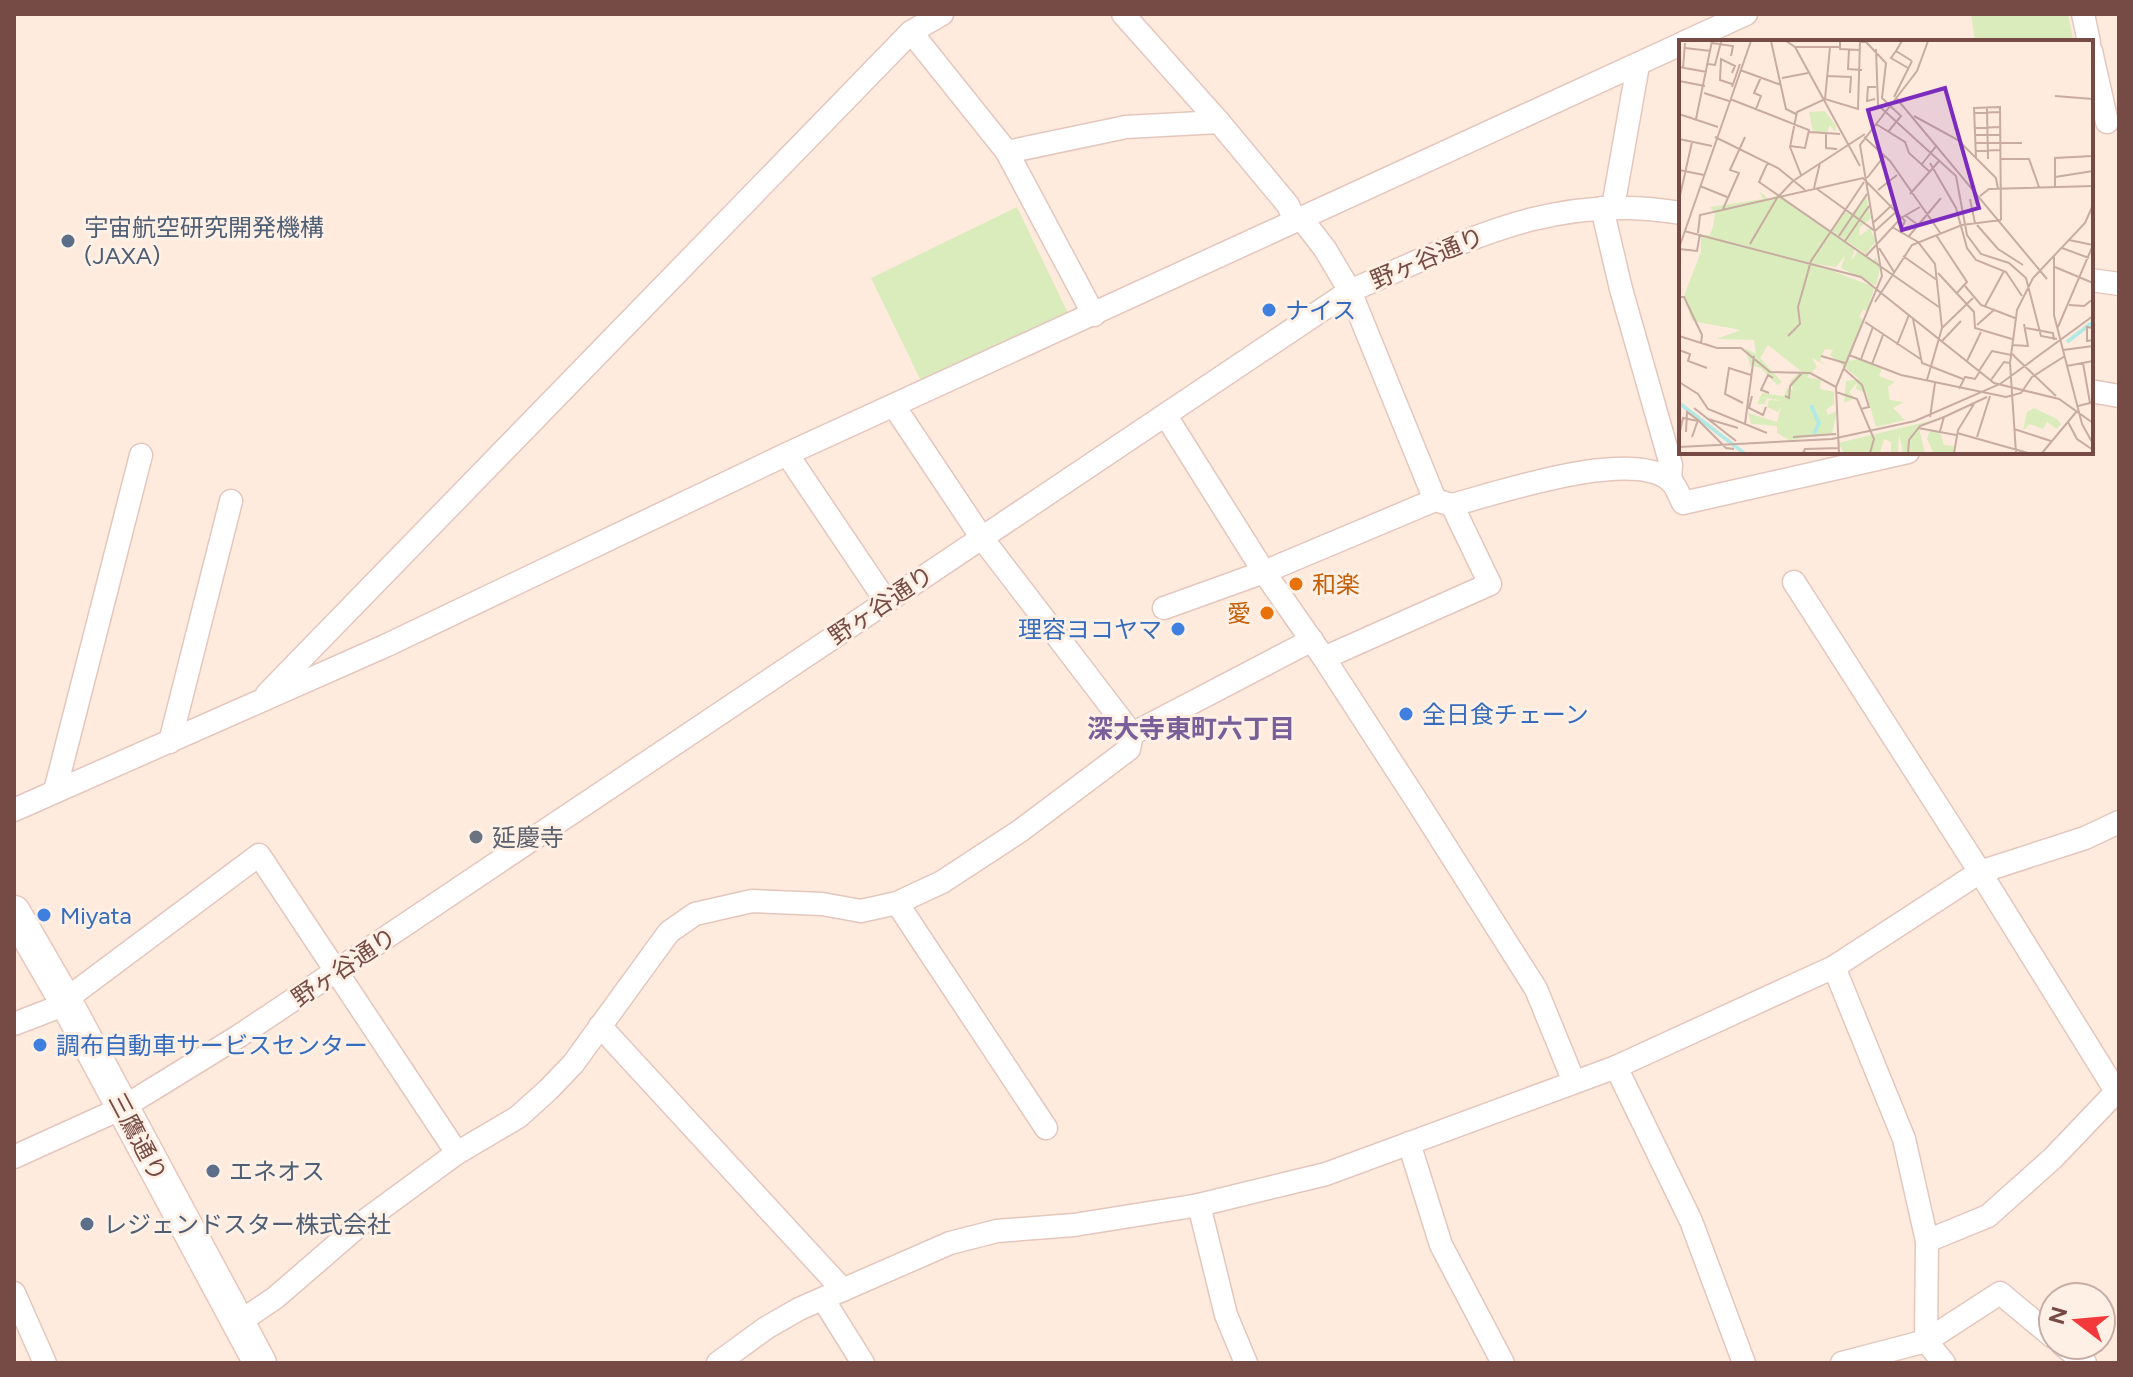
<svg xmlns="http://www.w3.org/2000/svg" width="2133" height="1377" font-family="Figtree,'Noto Sans JP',sans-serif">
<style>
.green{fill:#daecbc}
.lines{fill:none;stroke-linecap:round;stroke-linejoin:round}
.minor-casing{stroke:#e4c6bd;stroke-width:25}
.secondary-casing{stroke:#eac5b9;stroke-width:35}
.minor{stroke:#fff;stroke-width:22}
.secondary{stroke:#fff;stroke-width:32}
.service-dot{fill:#5c6f8a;stroke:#fff0e6;stroke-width:3}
.shop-dot{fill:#3f7fe0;stroke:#fff0e6;stroke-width:3}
.food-dot{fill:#e8710a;stroke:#fff0e6;stroke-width:3}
.worship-dot{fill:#6b7280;stroke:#fff0e6;stroke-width:3}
.labels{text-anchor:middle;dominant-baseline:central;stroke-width:6;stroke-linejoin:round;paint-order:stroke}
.service-label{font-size:24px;fill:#4e5e75;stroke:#fff0e6;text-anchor:start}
.street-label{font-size:24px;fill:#764b45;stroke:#fff0e6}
.shop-label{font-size:24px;fill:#366cbe;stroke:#fff0e6;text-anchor:start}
.food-label{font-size:24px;fill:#c56008;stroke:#fff0e6;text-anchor:start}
.worship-label{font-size:24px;fill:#5b616d;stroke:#fff0e6;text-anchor:start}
.neighbourhood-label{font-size:26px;font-weight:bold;fill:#795f9a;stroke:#fff0e6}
.inset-river{fill:none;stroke:#b2e9e4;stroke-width:4}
.inset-road{fill:none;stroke:#c8aba1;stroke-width:2}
.view{fill:#7b2cbf;fill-opacity:0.15;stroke:#7b2cbf;stroke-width:4}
.inset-edge{fill:none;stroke:#764b45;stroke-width:4}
</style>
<rect width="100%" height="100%" fill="#feebde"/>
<g class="green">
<path d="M1971 14H2068L2074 42H1975Z"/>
<path d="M1017 207 1068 313 922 383 871 278Z"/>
</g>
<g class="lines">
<defs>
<g id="minor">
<path d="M1123 14 1219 122 1288 205 1295 221"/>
<path d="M2083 14 2089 42"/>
<path d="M911 32 1007 152 1094 315"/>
<path d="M1685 42 1746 14"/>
<path d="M2091 51 2107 122"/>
<path d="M1007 152 1126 127 1219 122"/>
<path d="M1613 207 1638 65"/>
<path d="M1602 208 1621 289 1671 465 1670 481"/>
<path d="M1301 218 1325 249 1350 291 1435 500"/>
<path d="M2091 280 2119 284"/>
<path d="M2091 391 2119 396"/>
<path d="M894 406 982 538 1132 734"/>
<path d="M1166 416 1264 572 1324 658 1420 806 1536 989 1574 1082"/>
<path d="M787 454 886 601"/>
<path d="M1794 582 1980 872 2119 1096"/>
<path d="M1164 608 1264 572 1435 500 1452 505C1498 493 1632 447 1671 481 1676 486 1680 497 1683 503L1908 452"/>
<path d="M1324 658 1490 584 1452 505"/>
<path d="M267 694 911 32 942 14"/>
<path d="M170 742 231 501"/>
<path d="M55 791 141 455"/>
<path d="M14 810 385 646 787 454 1681 44"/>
<path d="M897 903 1046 1128"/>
<path d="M1834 967 1904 1139 1927 1241 1926 1341 1944 1363"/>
<path d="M14 1024 53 1009 259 855 457 1153"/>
<path d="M600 1026 843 1290"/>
<path d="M1616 1067 1691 1221 1744 1363"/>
<path d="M1409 1143 1441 1245 1503 1363"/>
<path d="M14 1157 122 1108 239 1036 1350 291C1464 242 1553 191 1681 213"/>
<path d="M1199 1205 1226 1315 1246 1363"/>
<path d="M1927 1241 1988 1216 2053 1158 2116 1092 2119 1083"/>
<path d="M14 1293 45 1363"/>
<path d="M823 1299 863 1363"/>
<path d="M238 1323 275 1298 363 1222 457 1153 518 1117 548 1090 573 1064 669 932 695 914 752 901 822 904 861 911 897 903 942 882 1020 831 1129 749 1132 734 1312 640"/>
<path d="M2063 1345 2085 1363"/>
<path d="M718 1363 766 1328 799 1309 950 1243 997 1231 1074 1225 1199 1205 1326 1174 1616 1067 1834 967 1980 872 2085 838 2119 822"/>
<path d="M1842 1363 1926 1341 2000 1293 2053 1337"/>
</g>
<path id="secondary" d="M14 912 65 1000 260 1363"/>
</defs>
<use href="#minor" class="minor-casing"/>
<use href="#secondary" class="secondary-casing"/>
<use href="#minor" class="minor"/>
<use href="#secondary" class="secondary"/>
</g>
<g class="service-dot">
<circle cx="68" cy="241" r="8"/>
<circle cx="213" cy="1171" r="8"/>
<circle cx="87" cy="1224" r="8"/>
</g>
<g class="shop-dot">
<circle cx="1269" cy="310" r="8"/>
<circle cx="1178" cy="629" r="8"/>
<circle cx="1406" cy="714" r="8"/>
<circle cx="44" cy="915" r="8"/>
<circle cx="40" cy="1045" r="8"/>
</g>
<g class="food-dot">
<circle cx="1296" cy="584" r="8"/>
<circle cx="1267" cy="613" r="8"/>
</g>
<circle class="worship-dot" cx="476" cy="837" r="8"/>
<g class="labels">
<g class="service-label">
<text x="84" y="227">宇宙航空研究開発機構<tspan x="84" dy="28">(JAXA)</tspan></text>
<text x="229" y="1171">エネオス</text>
<text x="103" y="1224">レジェンドスター株式会社</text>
</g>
<g class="street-label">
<text transform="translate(1427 258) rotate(-23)">野ヶ谷通り</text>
<text transform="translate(881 605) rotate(-34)">野ヶ谷通り</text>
<text transform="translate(344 967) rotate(-34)">野ヶ谷通り</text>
<text transform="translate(138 1137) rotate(62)">三鷹通り</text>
</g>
<g class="shop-label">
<text x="1285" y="310">ナイス</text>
<text x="1162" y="629" text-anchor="end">理容ヨコヤマ</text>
<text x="1422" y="714">全日食チェーン</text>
<text x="60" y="915">Miyata</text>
<text x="56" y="1045">調布自動車サービスセンター</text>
</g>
<g class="food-label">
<text x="1312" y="584">和楽</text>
<text x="1251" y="613" text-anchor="end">愛</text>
</g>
<g class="worship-label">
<text x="492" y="837">延慶寺</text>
</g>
<g class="neighbourhood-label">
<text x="1191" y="729">深大寺東町六丁目</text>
</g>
</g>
<g transform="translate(1679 40)">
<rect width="414" height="414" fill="#feebde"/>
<path d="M146 71 157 86 156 92 151 85 148 92H134L130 72ZM80 151 91 160 99 154 176 209 172 221 179 211 194 221 197 217 201 228 197 246 162 228 166 216 157 227 136 224 195 247 189 272 184 269 180 277 184 279 170 321 180 319 203 329 200 336 216 342 209 347 211 360 225 362 214 368 226 380 197 387 187 353 177 349 178 343 170 352 176 358 165 363 167 341 180 339 151 315 154 310 146 309 141 320 146 325 133 318 138 327 128 337 142 340 141 349 155 352V364L147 370 149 375 158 371 153 394 110 400 98 393V386L72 384 69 373 98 382 102 367 99 372 88 367 90 360 104 361 88 358 86 364H78L83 353 105 356 108 348 114 350 111 341 122 331 89 305 81 318 103 342 98 345 82 328 71 325 66 308 77 314 75 300 37 299 62 290 13 281 5 256 22 211V195H31L34 186 36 174 31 167 84 159ZM187 156 192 178 180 188 181 196 191 188 197 201 187 214 153 191 166 171 172 175ZM355 368 378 379 382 384 378 389 368 382 364 389 351 384 344 391 348 372ZM251 381 240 388 246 413 254 412 248 399 251 390 262 394 265 405 275 406 274 413H224L220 394 219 413H212V402L205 399 201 413H165L159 403Z" fill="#daecbc"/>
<path class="inset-river" d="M388 302 414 282M0 363 65 413M132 365 140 383 135 394"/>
<path class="inset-road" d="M92 1 107 69 117 74M107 1 116 7 181 126M161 1V9L181 10M223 1 217 11 233 21M187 2 207 23 203 58 222 76 209 92M33 3 54 6 52 16M116 7H161M6 8 32 11M197 9 199 65 277 136 288 195 302 214 330 223 347 238 362 296 378 299M170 10 169 29 183 30M217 11 212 18 229 28M29 24 36 25 42 2M0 27 28 32M4 28 6 3M61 30 102 45M148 36 172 37 171 53M103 38 129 33M0 41 26 46M53 44 41 40 42 19 56 26 53 33M53 47 61 24M25 53 50 61M376 56 414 59M215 57 233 21M51 59 130 90 126 108 111 106M146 59 151 7M196 59 188 61 189 47H197M218 59 368 239M308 68 309 119M77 69 82 56 75 53 82 37M295 73 321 72M0 74 39 87M235 76 279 100 317 138 319 149M17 79 33 1M197 84 226 102 230 113 251 132M295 88 322 87M130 92 161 94M147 93V108L158 109M296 95H322M36 97 99 128 126 150M185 97 211 121 262 194M0 99 33 106M296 103H343M296 111 322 110M297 118 295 68 321 67 322 180M322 119H350L360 147M89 122 80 142 260 267M251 123 277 168 288 208 297 220 327 232 343 256M243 124 258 105M0 130 25 135M122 135 111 107 118 72 146 59 179 69 181 2H187M376 137 414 131M188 138 206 115M21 146 48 157M376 147V118L414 116M135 148 141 123M138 149 196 191 218 171M199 150 218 135M231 154 261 120M301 156 310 149 414 146M291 159 296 183M0 160 13 102M44 169 60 133 51 130 66 97M227 176 239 185 254 181M194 183 213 165M298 185 319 209 344 225M213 187 239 202 256 224 263 288M5 191 182 237 315 343 380 359 414 383M19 193 21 175 184 138 226 181 221 192M257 195 288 242 277 254M160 196 188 154M230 196 262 158M390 200 414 205M166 201 190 166M71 204 98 158 114 141 186 94M0 208 72 1M200 208 215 232M383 208 410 218M0 209 18 211 21 194M187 216 222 178 241 167M224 216 258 240M375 217V275L403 384 414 404M376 227 414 243M0 230V290M259 233 295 272 296 288 333 299M286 246 302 265 336 278M0 257H5L23 295 22 304M196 262 233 205 283 185 322 180M390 265 405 266 414 259M306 266 325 231M234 279 243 323 284 339M186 282 243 320M298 285 316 269M379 287 414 205M347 288 374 293 375 300M414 288 408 287V301L414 300M0 296 38 308H62L91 332 131 333 157 347M109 296 121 284 119 267 132 221 185 142M263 301 282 281M218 305 230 275M333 305 349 306 345 284M0 310 11 314 9 321 28 328M384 310 414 306M333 314 377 356M170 315 222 335 327 357 342 353 353 337 386 316M142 316 166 323M182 319 194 287M288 321 302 292M193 324 204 295M388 326 414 321M164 328 183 345 190 367 182 369M300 331 313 311 332 315M248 340 263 288 294 258M312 340 325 322 331 323M0 342 19 354 29 369 88 393M280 349 286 337 296 339 301 331M157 352 178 359 195 399 191 413M90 353 82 350 89 335 94 338M73 356 70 368 84 375 87 367M106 356 110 358 111 346 123 333M64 363 46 354 50 328 72 335M399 366 411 363 404 323M15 368 57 401M251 377 256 343M29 379 59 388M19 380 47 408 55 409M389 382 398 399 414 410M66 384 75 316M239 388 277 395M335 389 372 401M1 391 4 378 19 381M261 391 265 377 308 357M7 392 8 372 19 380 13 397M278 393 349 413M114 397 157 394M298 397 311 356M0 407 153 399 236 381 321 344 414 276M124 413 126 409 159 408M160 413 157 347 203 236 181 105 238 31 249 1M229 413 230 400 241 386 265 377M275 413 279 390 295 364M337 413 331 323 338 270 354 238 406 183 414 165M363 413 398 371"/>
<path class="view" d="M266 48 300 168 223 190 189 70Z"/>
<rect width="414" height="414" class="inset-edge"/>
</g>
<rect width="2133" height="1377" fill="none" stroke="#764b45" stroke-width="32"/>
<g transform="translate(2077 1321) rotate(286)"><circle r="38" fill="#fff0e6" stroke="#c8aea6" stroke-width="2"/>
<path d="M0-6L14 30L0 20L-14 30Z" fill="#f33939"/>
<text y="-12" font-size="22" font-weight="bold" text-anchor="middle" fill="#764b45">N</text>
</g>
</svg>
